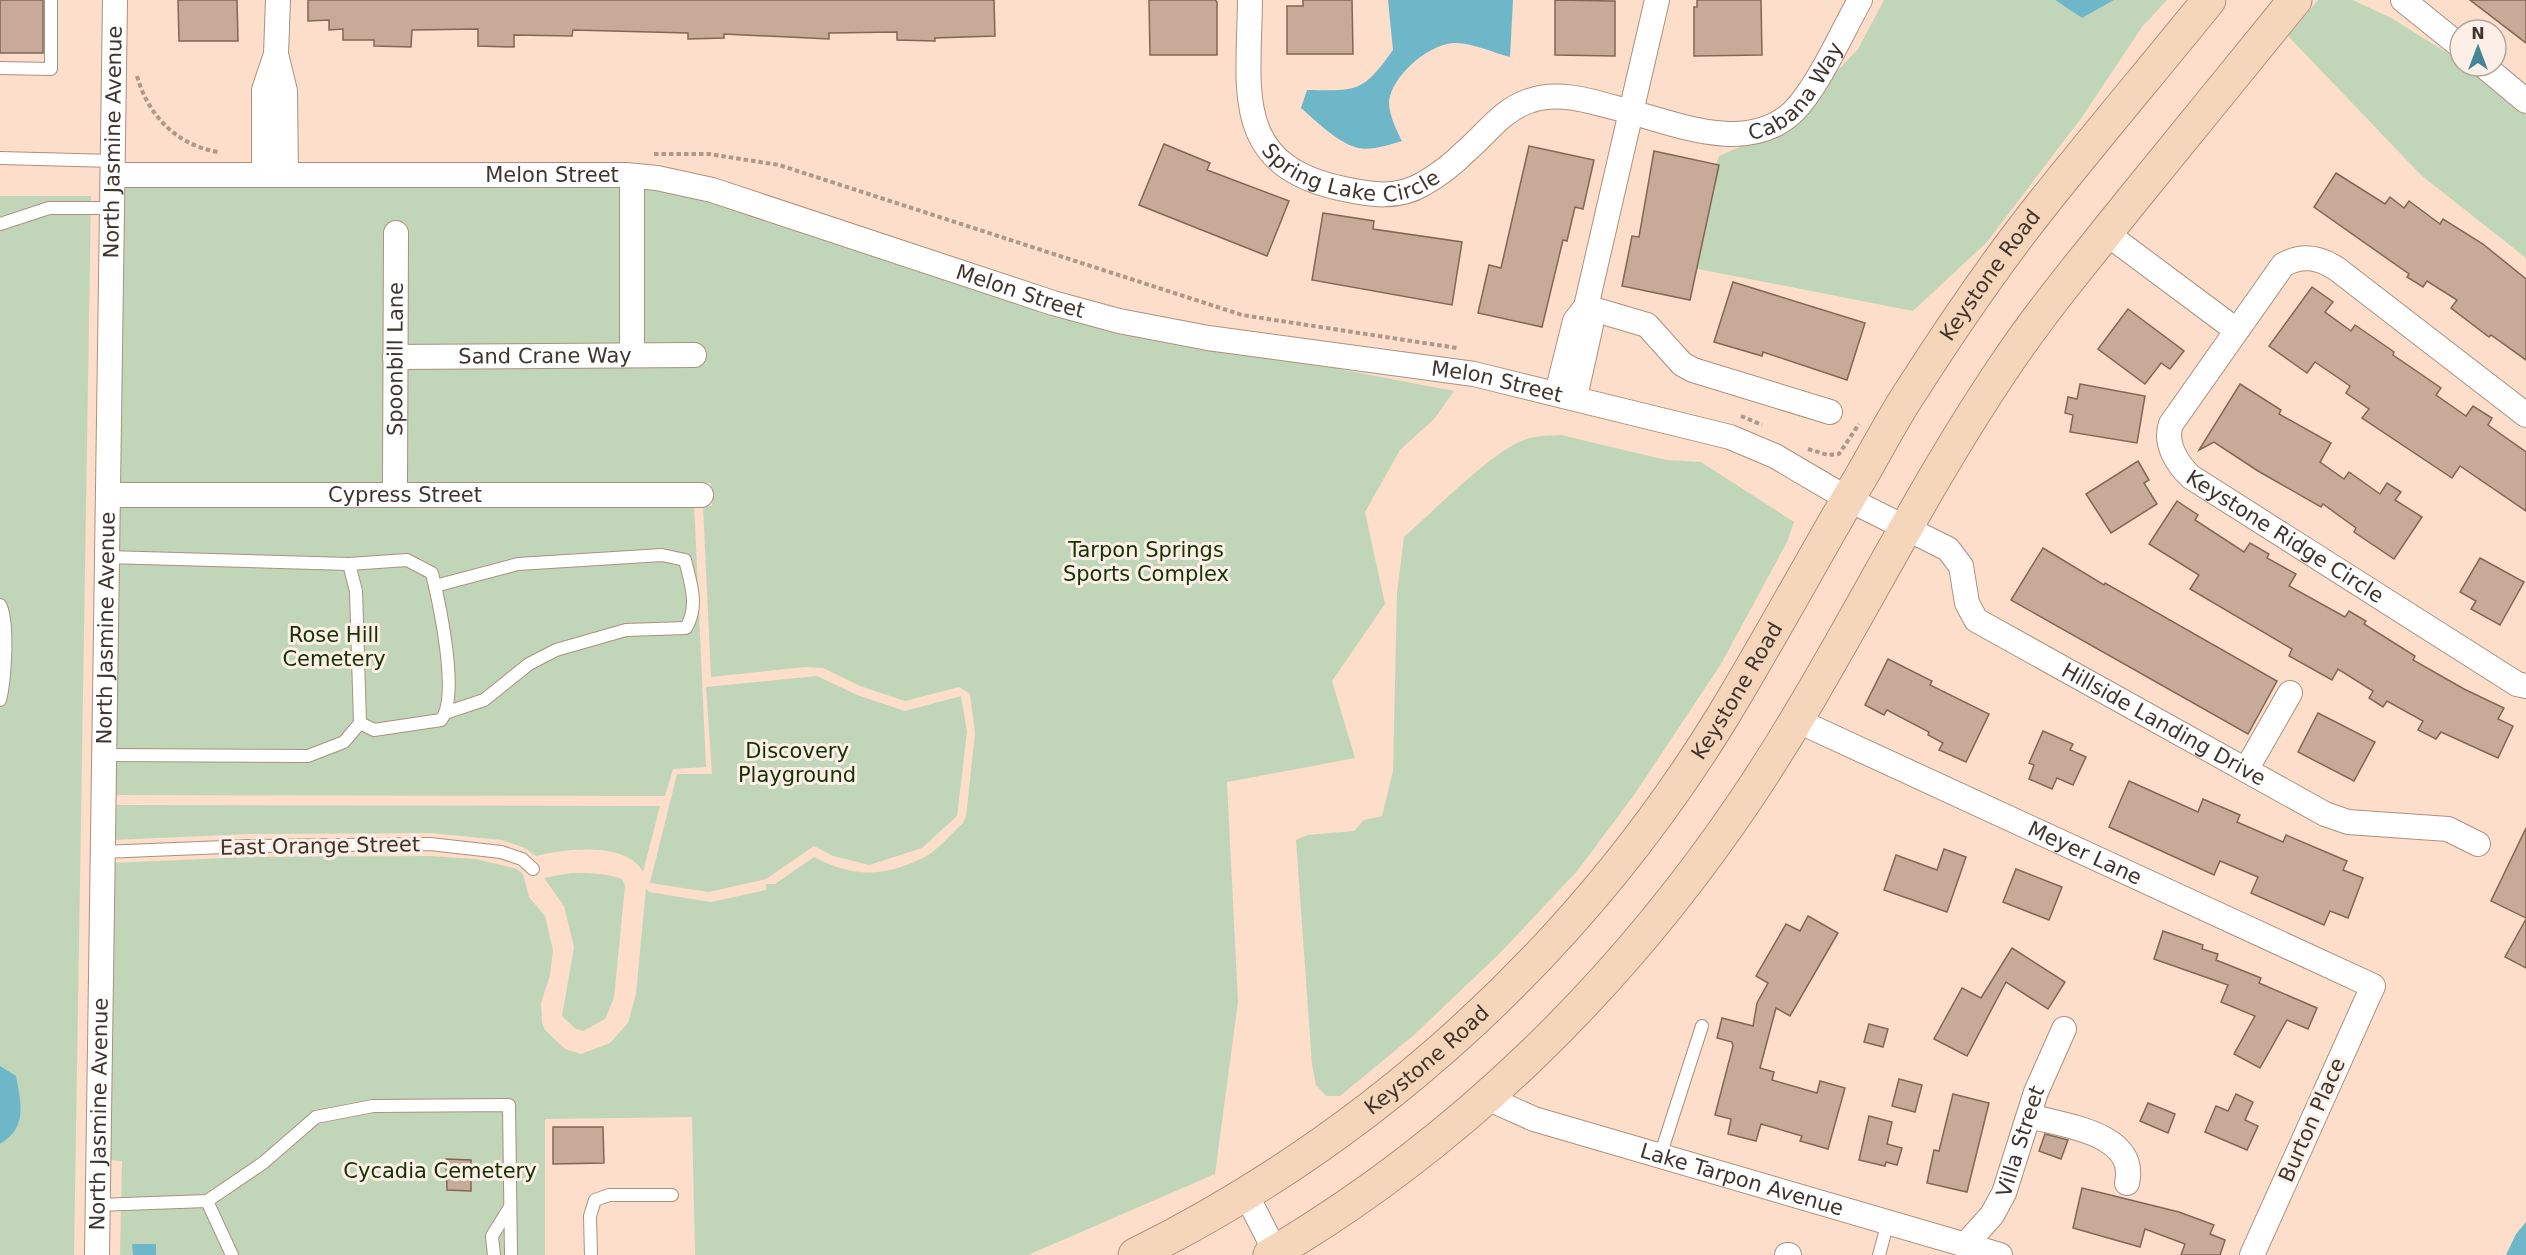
<svg xmlns="http://www.w3.org/2000/svg" width="2526" height="1255" font-family="'DejaVu Sans',sans-serif">
<style>
.green{fill:#c1d6b8}
.water{fill:#6db7c9}
.building{fill:#c7aa97;stroke:#816755;stroke-width:1.5}
.lines{fill:none;stroke-linecap:round;stroke-linejoin:round}
.service-casing{stroke:#ac907d;stroke-width:14}
.minor-casing{stroke:#ac907d;stroke-width:26}
.secondary-casing{stroke:#ac907d;stroke-width:35}
.path{stroke:#ae9889;stroke-width:4;stroke-dasharray:4.5 3;stroke-linecap:butt}
.service{stroke:#fff;stroke-width:12}
.minor{stroke:#fff;stroke-width:24}
.secondary{stroke:#f6d6ba;stroke-width:33}
.labels{text-anchor:middle;dominant-baseline:central;stroke-width:6;stroke-linejoin:round;paint-order:stroke}
.street-label{font-size:21px;fill:#40352d;stroke:#fcefe7}
.park-label{font-size:21px;fill:#133200;stroke:#fcefe7}
</style>
<rect width="100%" height="100%" fill="#fcdeca"/>
<g class="green">
<path d="M1884 0H2055L2082 18 2114 0H2167L2142 27 2082 117 1987 242 1913 311 1693 268 1698 224 1719 156 1784 127 1858 49Z"/>
<path d="M2318 0H2353L2393 19 2460 61V66H2467L2526 115V258L2421 175 2288 36Z"/>
<path d="M124 187H626L655 189 709 202 1103 329 1154 341 1308 363 1454 391 1434 419 1400 450 1365 512 1385 604 1332 681 1355 758 1227 782 1238 1002 1215 1174 1028 1255H695L692 1117 545 1119V1255H120L122 1161 109 1160 112 863 249 857 430 856 475 859 517 869 523 874 529 897 545 916 553 950 550 975 541 1003 542 1023 545 1030 565 1049 581 1054 610 1043 628 1023 636 994 646 888 649 892 711 902 766 890V884H775L814 857C854 878 883 877 923 858 937 851 951 834 962 824L966 817 975 733 970 694 959 687 905 701 860 686 823 668 805 667 711 677 703 506H712L711 483 118 484Z"/>
<path d="M0 196H91L74 1255H0Z"/>
<path d="M1561 435 1666 460 1701 462 1794 522 1787 542 1721 664 1634 795 1578 870 1501 952 1414 1035 1340 1096H1326L1316 1085 1312 1065 1296 840 1307 835 1354 831 1364 820 1382 816 1393 771 1397 593 1404 537C1434 511 1490 453 1524 440 1536 435 1549 436 1561 435Z"/>
<path d="M117 497 694 502 706 767 673 769 665 796 109 795Z"/>
<path d="M817 676 857 695 905 711 961 696 967 732 957 816 922 848 869 865 833 856 814 846 766 879 709 892 650 883 677 774H712L706 687Z"/>
<path d="M113 805 660 806 643 872C627 841 564 849 536 856L525 848 502 840 431 833 249 834 113 840Z"/>
<path d="M571 873C588 873 605 873 622 879L625 886 614 998 605 1019 583 1031 576 1029 562 1016 574 947 564 906 544 878Z"/>
</g>
<g class="water">
<path d="M1388 0H1513L1510 57C1494 53 1473 43 1456 43 1430 43 1397 72 1390 96 1386 109 1396 129 1402 141 1388 145 1369 152 1355 147 1336 141 1316 121 1301 108L1307 90C1358 91 1363 92 1393 50Z"/>
<path d="M2055 0H2114L2082 18Z"/>
<path d="M0 1066 16 1076C21 1104 28 1127 0 1144Z"/>
<path d="M2526 1222V1255H2506L2516 1234Z"/>
<path d="M132 1244H156V1255H133Z"/>
</g>
<g class="building">
<rect x="0" y="0" width="43" height="53"/>
<path d="M178 0H237L238 41H179Z"/>
<path d="M308 0H994L995 36 935 38V41L897 40V32L829 33V39L724 34V38L688 39V33L573 30 572 36 514 35V47L478 46V29L412 30 411 47 374 46V40H343V29L329 30V20L308 21Z"/>
<path d="M1149 0H1215L1217 2V55H1150Z"/>
<path d="M1303 0H1352L1353 54H1287V6H1303Z"/>
<path d="M1555 0 1615 1V56L1555 55Z"/>
<path d="M1697 0H1761L1762 55 1694 56V7H1697Z"/>
<path d="M2470 0H2526V43Z"/>
<path d="M1164 144 1210 163 1207 170 1289 201 1267 256 1139 205Z"/>
<path d="M1529 146 1594 160 1583 209 1575 207 1567 241 1563 240 1542 327 1478 313 1489 265 1501 268Z"/>
<path d="M1654 151 1719 165 1690 300 1622 286 1632 236 1639 237Z"/>
<path d="M2336 173 2385 204 2390 197 2404 208 2409 201 2440 224 2443 219 2483 244 2526 279V360L2491 335 2489 337 2451 308 2457 300 2427 281 2423 287 2407 277 2409 274 2314 207Z"/>
<path d="M1323 213 1374 221 1373 229 1462 242 1452 305 1312 280Z"/>
<path d="M1733 282 1865 323 1847 380 1763 352 1762 356 1714 342Z"/>
<path d="M2312 287 2333 302 2325 312 2351 331 2355 325 2394 352 2393 355 2441 388 2436 395 2466 416 2473 406 2492 418 2488 425 2526 452V511L2460 466 2452 478 2362 418 2369 409 2346 393 2350 386 2315 362 2307 373 2269 346Z"/>
<path d="M2128 309 2184 351 2170 369 2161 363 2145 384 2098 349Z"/>
<path d="M2080 384 2145 396 2137 443 2070 432 2073 415 2065 413 2068 397 2077 399Z"/>
<path d="M2240 384 2281 410 2279 414 2331 443 2320 462 2344 479 2349 472 2380 494 2387 483 2401 492 2395 500 2422 517 2394 559 2354 532 2356 528 2323 504 2321 507 2258 471 2214 442 2199 450Z"/>
<path d="M2138 461 2149 480 2144 483 2157 504 2111 533 2086 494Z"/>
<path d="M2177 501 2198 515 2195 520 2244 552 2250 543 2269 554 2267 558 2296 574 2289 586 2345 617 2349 611 2366 621 2364 624 2415 656 2413 660 2464 689 2504 708 2498 719 2513 726 2498 758 2441 732 2436 739 2418 730 2423 721 2387 701 2383 707 2369 698 2373 691 2338 669 2332 680 2289 656 2292 649 2190 589 2199 575 2149 544Z"/>
<path d="M2043 548 2104 585 2105 583 2277 681 2248 734 2011 600Z"/>
<path d="M2480 558 2524 582 2500 625 2471 609 2476 601 2460 592Z"/>
<path d="M1888 659 1932 681 1930 685 1989 714 1966 762 1939 750 1943 743 1928 735 1929 732 1887 710 1884 715 1865 705Z"/>
<path d="M2318 713 2375 742 2354 781 2298 752Z"/>
<path d="M2043 731 2073 744 2070 750 2086 757 2073 785 2057 778 2052 789 2029 779 2034 765 2029 763Z"/>
<path d="M2129 781 2198 812 2203 799 2240 815 2237 822 2283 842 2286 835 2347 861 2343 870 2363 878 2348 918 2330 911 2324 925 2251 893 2258 877 2220 861 2214 875 2109 827Z"/>
<path d="M2526 828V918L2491 901Z"/>
<path d="M1944 849 1966 857 1947 912 1884 890 1896 855 1937 870Z"/>
<path d="M2016 869 2062 887 2049 920 2003 902Z"/>
<path d="M1808 916 1838 933 1790 1016 1776 1008 1760 1068 1774 1072 1772 1080 1817 1093 1820 1081 1845 1088 1828 1149 1800 1141 1802 1136 1761 1124 1756 1141 1728 1134 1731 1119 1715 1115 1733 1046 1732 1042 1717 1038 1722 1018 1753 1026 1757 1003 1768 983 1756 976 1786 924 1800 931Z"/>
<path d="M2526 919V968L2505 957Z"/>
<path d="M2163 931 2203 945 2202 949 2218 954 2216 960 2261 978 2259 983 2317 1008 2308 1029 2287 1020 2260 1068 2234 1054 2255 1016 2221 1002 2228 985 2154 959Z"/>
<path d="M2012 948 2065 982 2048 1009 2006 982 1967 1056 1934 1039 1962 988 1981 998Z"/>
<path d="M1869 1024 1888 1029 1883 1047 1864 1042Z"/>
<path d="M1899 1079 1922 1085 1915 1112 1892 1106Z"/>
<path d="M1953 1094 1989 1103 1967 1192 1927 1183 1934 1150 1939 1151Z"/>
<path d="M2236 1094 2253 1102 2245 1120 2258 1126 2247 1150 2205 1132 2216 1106 2228 1111Z"/>
<path d="M2148 1103 2175 1114 2168 1133 2140 1121Z"/>
<path d="M1869 1116 1892 1122 1887 1144 1902 1148 1897 1165 1886 1162 1885 1166 1859 1160Z"/>
<path d="M553 1127H603L604 1163 553 1164Z"/>
<path d="M2045 1134 2068 1140 2061 1159 2039 1151Z"/>
<path d="M446 1159 471 1160V1191L447 1190Z"/>
<path d="M2082 1188 2179 1212 2214 1225 2210 1234 2225 1240 2220 1255H2181L2185 1244 2145 1229 2140 1247 2073 1228Z"/>
</g>
<g class="lines">
<defs>
<g id="service">
<path d="M0 68 51 69V0"/>
<path d="M0 158 114 161"/>
<path d="M0 224 49 208H113"/>
<path d="M349 564 407 560 432 573C439 602 460 697 441 720L374 730 360 723"/>
<path d="M435 586 518 564 662 555 685 560C691 584 699 606 686 628L626 630 556 650 529 664 484 700 448 712"/>
<path d="M0 605C9 621 5 681 0 700"/>
<path d="M103 755 308 756 344 742 360 723 356 591 349 564 107 557"/>
<path d="M102 852 249 846 430 844 501 852 522 859 533 869"/>
<path d="M1660 1156 1702 1026"/>
<path d="M207 1201 232 1255"/>
<path d="M97 1205 207 1201 263 1163 316 1117 373 1106 509 1105 511 1255"/>
<path d="M494 1255 492 1236 510 1207"/>
<path d="M591 1255 590 1216 595 1200 609 1195H672"/>
<path d="M1879 1255 1888 1222"/>
</g>
<g id="minor">
<path d="M278 0 276 54 285 91 286 175"/>
<path id="s1" d="M1250 0C1249 91 1231 166 1344 189 1371 195 1398 199 1423 184 1439 175 1453 164 1466 151 1487 133 1502 110 1529 101 1562 89 1599 104 1631 112L1657 0"/>
<path d="M2403 0 2460 46"/>
<path d="M2484 66 2526 101"/>
<path id="s2" d="M114 175H626L657 178 712 190 1053 303 1119 321 1208 338 1474 374 1730 437 1775 456 1848 499 1948 549 1961 566 1967 603 1976 620 2325 814 2348 822 2448 829 2478 844"/>
<path d="M264 175V90L276 54"/>
<path d="M632 176V355"/>
<path d="M2106 233 2236 330"/>
<path d="M1586 307 1647 325 1682 364 1693 370 1830 412"/>
<path id="s3" d="M395 357 694 355"/>
<path id="s4" d="M1557 393 1575 321 1586 307 1631 112C1681 126 1750 154 1794 111 1819 85 1842 32 1860 0"/>
<path d="M1575 397 1591 325 1586 307"/>
<path id="s5" d="M2526 415 2337 269C2319 257 2302 254 2283 265L2171 424C2164 443 2177 464 2191 477L2517 684 2526 686"/>
<path id="s6" d="M395 483 396 233"/>
<path id="s7" d="M108 495H701"/>
<path id="s8" d="M1796 720 2373 986 2252 1255"/>
<path d="M2246 770 2290 693"/>
<path id="s9" d="M1487 1098 1534 1119 2000 1255"/>
<path d="M2030 1116C2064 1126 2138 1133 2127 1183"/>
<path d="M1246 1194 1277 1255"/>
<path id="s10" d="M1966 1244 1992 1215 2004 1193 2036 1092 2064 1029"/>
<path id="s11" d="M97 1255 115 0"/>
<path d="M1787 1255H1789"/>
</g>
<g id="secondary">
<path id="s12" d="M1135 1255C1377 1135 1582 946 1723 716 1771 637 1815 555 1862 475 1879 446 1894 416 1913 388 1954 324 1997 261 2044 202 2098 134 2154 68 2209 0"/>
<path d="M1270 1255C1462 1142 1623 982 1747 798 1840 659 1910 506 2004 367 2042 310 2086 258 2129 204 2184 136 2240 68 2295 0"/>
</g>
</defs>
<use href="#service" class="service-casing"/>
<use href="#minor" class="minor-casing"/>
<use href="#secondary" class="secondary-casing"/>
<g class="path">
<path d="M137 76C148 115 176 145 218 152"/>
<path d="M654 154H709L779 165 1242 315 1457 348"/>
<path d="M1741 416 1762 425"/>
<path d="M1808 449 1828 455 1839 454 1859 424"/>
</g>
<use href="#service" class="service"/>
<use href="#minor" class="minor"/>
<use href="#secondary" class="secondary"/>
</g>
<g class="labels">
<g class="street-label">
<text stroke="none"><textPath href="#s4" startOffset="478">Cabana Way</textPath></text>
<text stroke="none"><textPath href="#s11" startOffset="1113">North Jasmine Avenue</textPath></text>
<text stroke="none"><textPath href="#s1" startOffset="244">Spring Lake Circle</textPath></text>
<text stroke="none"><textPath href="#s2" startOffset="438">Melon Street</textPath></text>
<text stroke="none"><textPath href="#s12" startOffset="1324">Keystone Road</textPath></text>
<text stroke="none"><textPath href="#s2" startOffset="924">Melon Street</textPath></text>
<text stroke="none"><textPath href="#s3" startOffset="150">Sand Crane Way</textPath></text>
<text stroke="none"><textPath href="#s6" startOffset="124">Spoonbill Lane</textPath></text>
<text stroke="none"><textPath href="#s2" startOffset="1410">Melon Street</textPath></text>
<text stroke="none"><textPath href="#s7" startOffset="297">Cypress Street</textPath></text>
<text stroke="none"><textPath href="#s5" startOffset="662">Keystone Ridge Circle</textPath></text>
<text stroke="none"><textPath href="#s11" startOffset="627">North Jasmine Avenue</textPath></text>
<text stroke="none"><textPath href="#s12" startOffset="837">Keystone Road</textPath></text>
<text stroke="none"><textPath href="#s2" startOffset="2188">Hillside Landing Drive</textPath></text>
<text transform="translate(320 846) rotate(-1)">East Orange Street</text>
<text stroke="none"><textPath href="#s8" startOffset="318">Meyer Lane</textPath></text>
<text stroke="none"><textPath href="#s12" startOffset="352">Keystone Road</textPath></text>
<text stroke="none"><textPath href="#s11" startOffset="141">North Jasmine Avenue</textPath></text>
<text transform="translate(2312 1120) rotate(-66)">Burton Place</text>
<text stroke="none"><textPath href="#s10" startOffset="118">Villa Street</textPath></text>
<text stroke="none"><textPath href="#s9" startOffset="268">Lake Tarpon Avenue</textPath></text>
</g>
<g class="park-label">
<text x="1146" y="550">Tarpon Springs<tspan x="1146" dy="24">Sports Complex</tspan></text>
<text x="334" y="635">Rose Hill<tspan x="334" dy="24">Cemetery</tspan></text>
<text x="797" y="751">Discovery<tspan x="797" dy="24">Playground</tspan></text>
<text x="440" y="1171">Cycadia Cemetery</text>
</g>
</g>
<g transform="translate(2478 48)"><circle r="28" fill="#fcefe7" stroke="#b1a59d" stroke-width="1.5"/>
<path d="M0-4.5L10 22L0 15L-10 22Z" fill="#438696"/>
<text y="-9" font-size="16" font-weight="bold" text-anchor="middle" fill="#40352d">N</text>
</g>
</svg>
